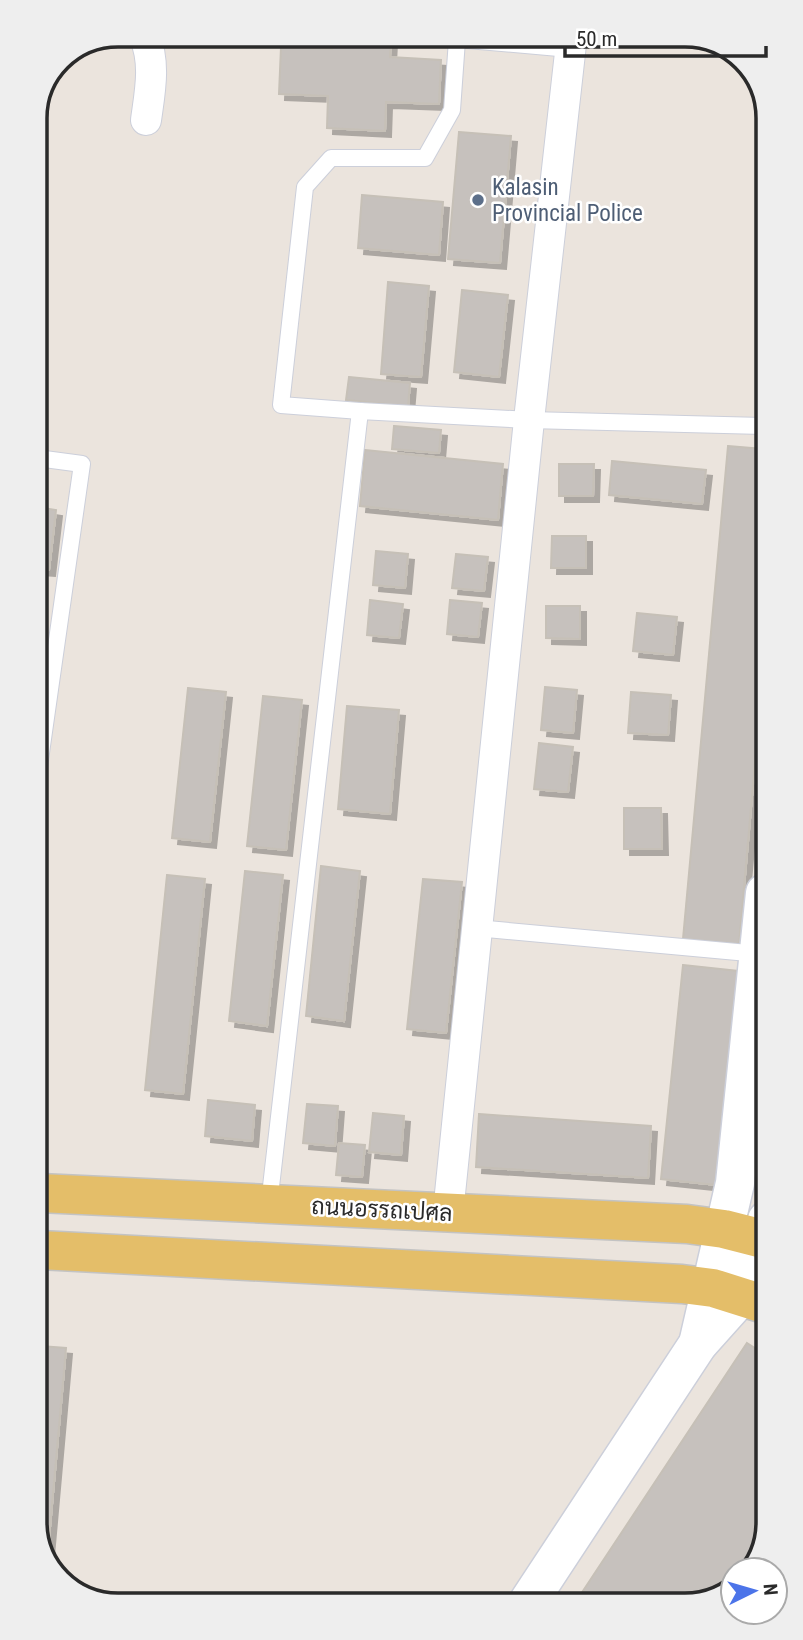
<svg xmlns="http://www.w3.org/2000/svg" width="803" height="1640" font-family="'Roboto Condensed',Sarabun,sans-serif">
<style>
.building{fill:#c6c1bd;stroke:#c6c0b7;stroke-width:2;filter:url(#shadow)}
.lines{fill:none;stroke-linecap:round;stroke-linejoin:round}
.lane-casing{stroke:#cccfda;stroke-width:18}
.street-casing{stroke:#cccfda;stroke-width:32}
.secondary-casing{stroke:#cccfda;stroke-width:41}
.primary-casing{stroke:#c3c3c3;stroke-width:41}
.lane{stroke:#fff;stroke-width:16}
.street{stroke:#fff;stroke-width:30}
.secondary{stroke:#fff;stroke-width:38}
.primary{stroke:#e4be69;stroke-width:38}
.service-dot{fill:#5c6f8a;stroke:#fff;stroke-width:2.5}
.labels{text-anchor:middle;dominant-baseline:central;stroke-width:5;stroke-linejoin:round;paint-order:stroke}
.service-label{font-size:23px;fill:#4e5e75;stroke:#fff;text-anchor:start}
.street-label{font-size:23px;fill:#2a2a2a;stroke:#fff}
.rim{fill:none;stroke:#2a2a2a;stroke-width:3.5}
</style>
<defs>
<filter id="shadow"><feDropShadow dx="6" dy="6" stdDeviation="0" flood-color="#0004"/></filter>
</defs>
<rect width="100%" height="100%" fill="#ebe4dd"/>
<g class="building">
<path d="M333 36 391 38 390 57 441 60 439 104 386 102 385 131 327 128 328 96 279 94 281 47 332 49Z"/>
<path d="M459 132 511 136 500 263 448 259Z"/>
<path d="M362 195 443 202 439 255 358 248Z"/>
<path d="M388 282 429 286 421 377 381 374Z"/>
<path d="M462 290 508 295 499 377 454 372Z"/>
<path d="M349 377 410 383 408 406 346 400Z"/>
<path d="M394 426 441 430 439 453 392 449Z"/>
<path d="M728 446 763 449 764 660 739 944 683 939Z"/>
<path d="M365 450 503 464 498 520 360 506Z"/>
<path d="M612 461 706 470 702 504 609 495Z"/>
<path d="M559 464H594L593 496H559Z"/>
<path d="M37 507 56 510 49 570 37 569Z"/>
<path d="M552 536H586V568H551Z"/>
<path d="M376 551 408 554 405 588 373 585Z"/>
<path d="M456 554 488 557 484 591 452 588Z"/>
<path d="M370 600 403 604 399 638 367 635Z"/>
<path d="M450 600 482 603 478 637 447 634Z"/>
<path d="M546 606H580V639L546 638Z"/>
<path d="M637 613 677 617 673 655 633 651Z"/>
<path d="M545 687 577 690 573 733 541 730Z"/>
<path d="M188 688 226 692 210 842 172 838Z"/>
<path d="M631 692 671 695 668 735 628 733Z"/>
<path d="M263 696 302 700 286 850 247 846Z"/>
<path d="M347 706 399 710 390 814 338 809Z"/>
<path d="M539 743 573 747 568 792 534 789Z"/>
<path d="M624 808H661L662 849H624Z"/>
<path d="M321 866 360 871 344 1021 306 1016Z"/>
<path d="M245 871 283 875 267 1026 229 1021Z"/>
<path d="M167 875 205 879 183 1094 145 1090Z"/>
<path d="M423 879 462 882 446 1033 407 1029Z"/>
<path d="M683 965 738 971 716 1185 661 1179Z"/>
<path d="M208 1100 255 1105 252 1141 205 1136Z"/>
<path d="M307 1104 338 1106 335 1146 303 1143Z"/>
<path d="M373 1113 404 1116 401 1155 369 1152Z"/>
<path d="M479 1114 651 1126 648 1178 476 1167Z"/>
<path d="M339 1143 365 1145 362 1177 336 1175Z"/>
<path d="M747 1343 767 1356 768 1522 757 1557 754 1554 743 1570H733V1585L716 1599 577 1600Z"/>
<path d="M40 1346 66 1348 47 1561 41 1553Z"/>
</g>
<g class="lines">
<defs>
<g id="lane">
<path d="M410 35 570 49"/>
<path d="M360 411 281 405 305 187 331 158H425L452 110 457 40"/>
<path d="M37 458 82 464 38 774"/>
<path d="M476 928 759 954"/>
<path d="M269 1204 360 411 529 420 763 426"/>
</g>
<g id="street">
<path d="M144 35C156 63 150 91 146 120"/>
<path d="M448 1213 529 420 572 35"/>
</g>
<g id="secondary">
<path d="M698 1344 735 1183 765 893"/>
<path d="M529 1601 698 1344 741 1296 767 1220"/>
</g>
<g id="primary">
<path d="M40 1193 687 1224 724 1229 767 1240"/>
<path d="M40 1250 682 1284 713 1288 767 1305"/>
</g>
</defs>
<use href="#lane" class="lane-casing"/>
<use href="#street" class="street-casing"/>
<use href="#secondary" class="secondary-casing"/>
<use href="#primary" class="primary-casing"/>
<use href="#lane" class="lane"/>
<use href="#street" class="street"/>
<use href="#secondary" class="secondary"/>
<use href="#primary" class="primary"/>
</g>
<circle class="service-dot" cx="478" cy="200" r="7"/>
<g class="labels">
<g class="service-label">
<text x="492" y="187">Kalasin<tspan x="492" dy="26">Provincial Police</tspan></text>
</g>
<g class="street-label">
<text transform="translate(382 1210) rotate(3)">ถนนอรรถเปศล</text>
</g>
</g>
<path d="M0 0H803V1640H0ZM118 47H685A71 71 0 0 1 756 118V1522A71 71 0 0 1 685 1593H118A71 71 0 0 1 47 1522V118A71 71 0 0 1 118 47Z" fill="#eee" fill-rule="evenodd"/>
<path class="rim" d="M118 47H685A71 71 0 0 1 756 118V1522A71 71 0 0 1 685 1593H118A71 71 0 0 1 47 1522V118A71 71 0 0 1 118 47Z"/>
<g transform="translate(754 1591) rotate(85)"><circle r="33" fill="#ffffff" stroke="#aaaaaa" stroke-width="2"/>
<path d="M0-5L12 26L0 18L-12 26Z" fill="#4c74e9"/>
<text y="-10" font-size="19" font-weight="bold" text-anchor="middle" fill="#2a2a2a">N</text>
</g>
<path d="M565 46v10h201v-10" fill="none" stroke="#2a2a2a" stroke-width="3.5"/>
<text x="576" y="46" font-size="21" fill="#2a2a2a" stroke="#ffffff" stroke-width="5" paint-order="stroke">50 m</text>
</svg>
